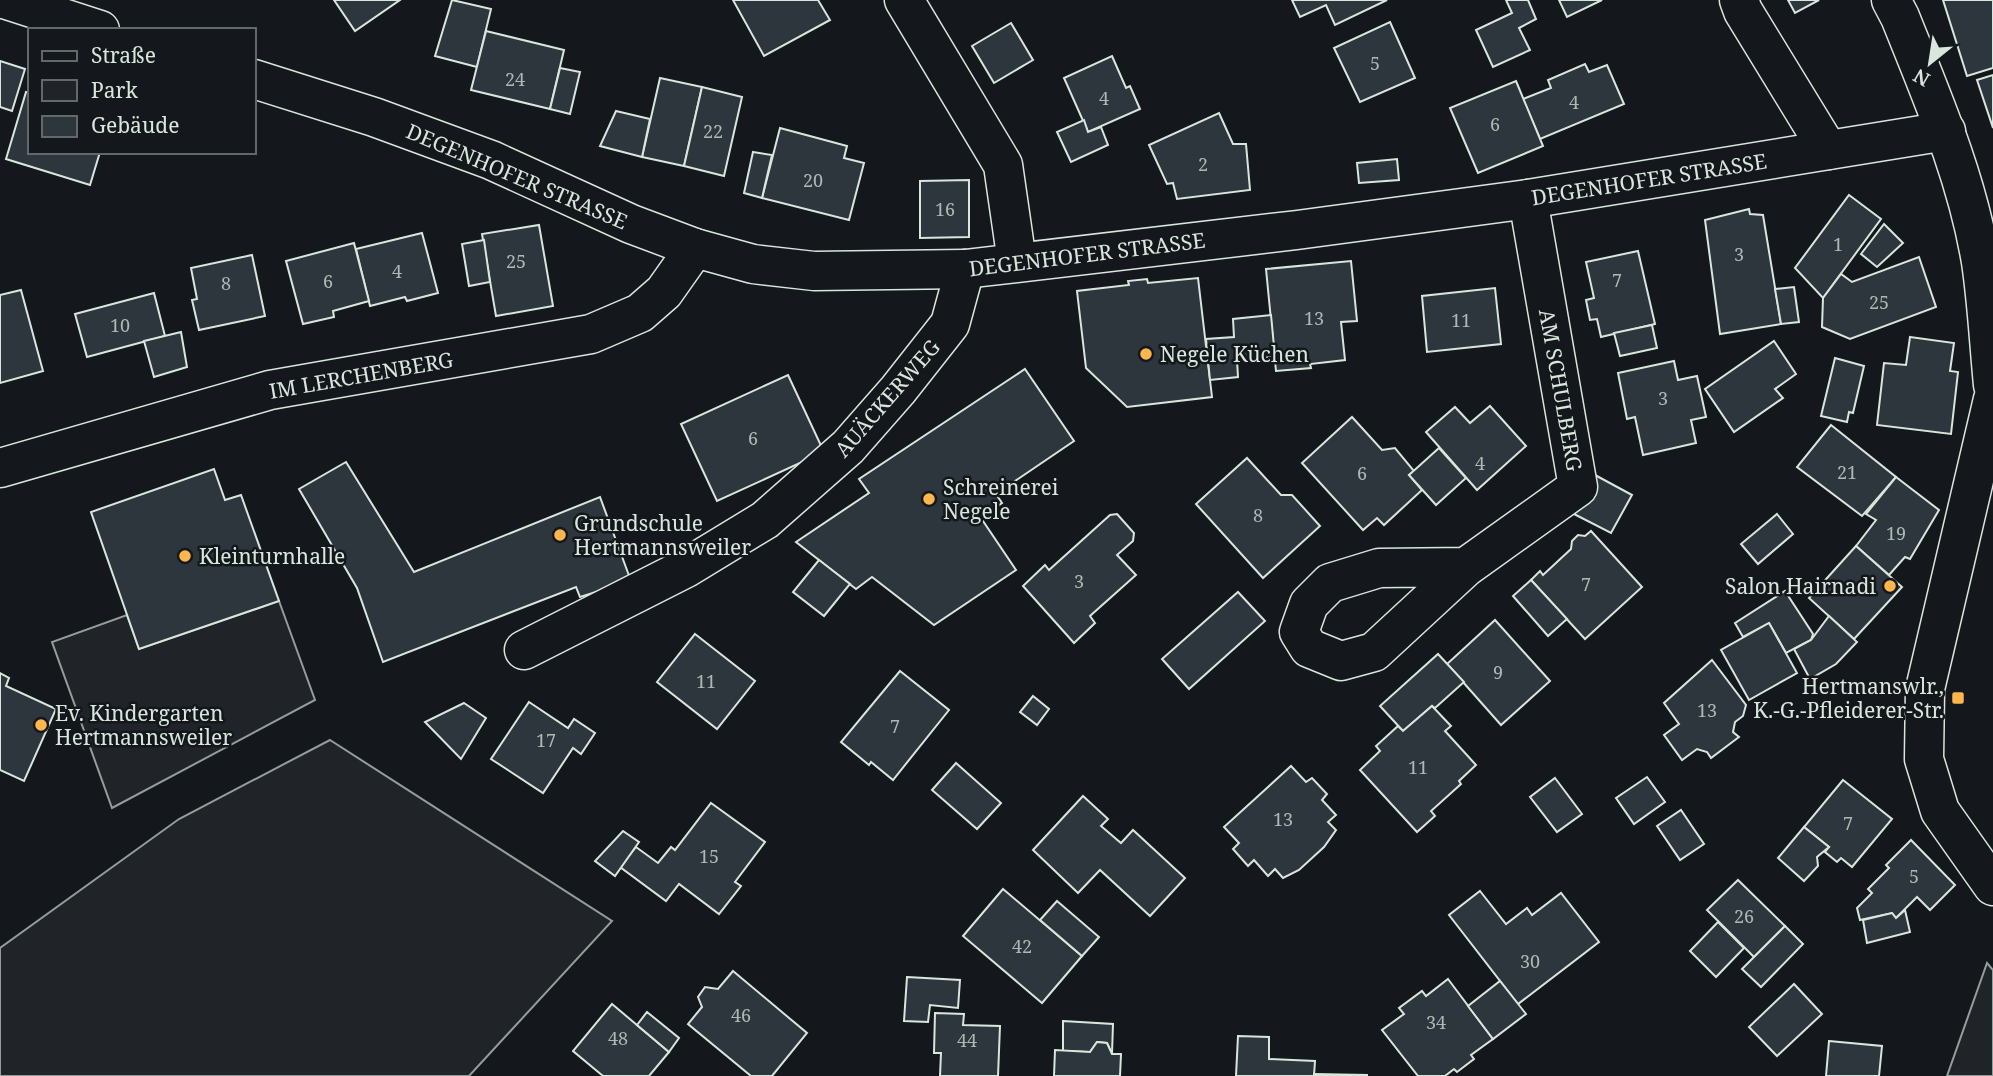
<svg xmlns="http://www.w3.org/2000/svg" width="1993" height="1076" font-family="'Noto Serif',serif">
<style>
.green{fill:#202428;stroke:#939e99;stroke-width:2}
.building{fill:#2c363c;stroke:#d8e6dc;stroke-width:2}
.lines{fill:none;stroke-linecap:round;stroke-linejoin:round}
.minor-casing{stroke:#d8e6dc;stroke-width:41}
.tertiary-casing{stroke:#d8e6dc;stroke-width:41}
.minor{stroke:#14181c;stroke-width:38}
.tertiary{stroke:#14181c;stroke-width:38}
.poi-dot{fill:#ffb74d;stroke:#14181c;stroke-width:2.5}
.labels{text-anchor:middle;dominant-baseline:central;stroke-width:5;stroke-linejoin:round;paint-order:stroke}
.number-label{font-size:18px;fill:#adbab4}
.street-label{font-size:21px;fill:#d8e6dc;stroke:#14181c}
.poi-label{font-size:21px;fill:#d8e6dc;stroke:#14181c;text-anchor:start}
</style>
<rect width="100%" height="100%" fill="#14181c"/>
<g class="green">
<path d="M279 601 315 700 112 808 52 642 127 615 139 649Z"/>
<path d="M330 740 612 921 469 1076H0V948L179 819Z"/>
<path d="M1987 963 1993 970V1076H1947Z"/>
</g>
<g class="building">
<path d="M334 0H400L355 31Z"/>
<path d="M452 0 491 9 477 67 435 56Z"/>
<path d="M733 0H818L830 20 764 56Z"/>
<path d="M1292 0H1387L1335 25 1326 5 1300 17Z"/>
<path d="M1506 0H1528L1536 19 1519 28 1530 50 1493 67 1476 30 1512 13Z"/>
<path d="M1559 0H1602L1567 17Z"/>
<path d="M1788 0H1819L1795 13Z"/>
<path d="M1943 0H1993V68L1967 76Z"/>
<path d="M1390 22 1415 78 1360 102 1334 48Z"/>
<path d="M1011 23 1033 60 994 83 972 46Z"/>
<path d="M486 31 564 50 550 109 471 90Z"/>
<path d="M1112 56 1126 88 1130 86 1140 109 1088 132 1064 78Z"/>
<path d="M0 61 25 69 12 111 0 107Z"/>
<path d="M1585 64 1589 72 1607 65 1624 104 1540 139 1523 99 1551 88 1548 80Z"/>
<path d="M560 68 580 72 570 114 550 109Z"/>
<path d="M1993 75V128L1977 80Z"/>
<path d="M660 78 702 87 684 166 642 157Z"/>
<path d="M1516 81 1543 146 1478 173 1450 108Z"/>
<path d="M702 87 742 97 724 176 684 166Z"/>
<path d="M26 92 30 93V152H100L90 185 6 159Z"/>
<path d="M616 111 650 119 642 157 600 146Z"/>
<path d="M1219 113 1233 144H1246L1250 190 1177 199 1173 183 1167 184 1149 145Z"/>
<path d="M1084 120 1088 132 1101 127 1108 145 1071 162 1057 132Z"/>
<path d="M780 128 847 146 844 158 864 163 849 220 762 198Z"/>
<path d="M753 152 772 155 762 198 744 193Z"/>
<path d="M1397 159 1399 180 1359 183 1357 163Z"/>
<path d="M969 180V237L920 238V181Z"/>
<path d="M1849 195 1881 219 1823 298 1795 268Z"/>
<path d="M1749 209 1750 214 1763 215 1781 324 1720 334 1705 220Z"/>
<path d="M1884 224 1903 243 1877 267 1861 254Z"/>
<path d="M539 225 553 306 496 316 482 234Z"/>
<path d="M422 233 438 293 407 301 405 297 370 306 356 249Z"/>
<path d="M484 240 490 282 469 286 462 244Z"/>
<path d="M354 243 369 301 333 311 334 317 303 324 286 261Z"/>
<path d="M1638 251 1655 324 1601 337 1597 319 1590 320 1586 300 1594 298 1586 262Z"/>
<path d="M252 255 265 316 199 330 192 300 197 299 191 268Z"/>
<path d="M1919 257 1936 307 1850 339 1822 327 1823 298 1841 274 1852 282Z"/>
<path d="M1351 261 1357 321 1341 322 1345 360 1310 364 1311 368 1276 371 1266 269Z"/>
<path d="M1198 278 1212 397 1127 407 1086 368 1077 291 1129 285 1128 281 1147 279 1148 283Z"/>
<path d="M1794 287 1799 322 1781 324 1775 289Z"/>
<path d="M1495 288 1501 344 1427 352 1422 296Z"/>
<path d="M21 290 43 371 0 383V295Z"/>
<path d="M154 293 165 336 87 357 75 314Z"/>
<path d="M1271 315 1275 357 1237 360 1238 377 1210 380 1206 339 1234 337 1233 319Z"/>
<path d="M1652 325 1657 348 1620 356 1614 333Z"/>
<path d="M181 332 187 367 154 377 144 341Z"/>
<path d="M1910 337 1954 343 1950 371 1958 372 1951 434 1877 425 1884 363 1906 365Z"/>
<path d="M1774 341 1796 374 1775 389 1783 398 1734 432 1705 389Z"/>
<path d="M1835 358 1864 366 1853 413 1849 412 1847 422 1821 416Z"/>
<path d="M1674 361 1678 380 1697 376 1706 417 1691 420 1696 443 1643 455 1635 417 1627 419 1618 373Z"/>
<path d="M1025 369 1074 441 996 494 1002 503 981 518 1016 570 934 625 872 577 856 589 796 542 869 493 859 479Z"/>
<path d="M788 375 824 452 717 501 681 424Z"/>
<path d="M1490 406 1526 446 1477 490 1426 432 1455 407 1470 423Z"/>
<path d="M1352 417 1382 450 1395 448 1414 471 1409 475 1422 490 1384 525 1377 518 1363 530 1302 463Z"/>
<path d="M1831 425 1896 477 1862 516 1797 467Z"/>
<path d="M1439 448 1466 478 1436 505 1409 475Z"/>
<path d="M1247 458 1281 495H1292L1320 526 1263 578 1196 504Z"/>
<path d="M346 462 414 572 600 497 631 581 580 597 576 587 383 662 357 588 299 489Z"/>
<path d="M214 469 225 500 241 495 279 601 139 649 91 512Z"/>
<path d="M1595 475 1632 495 1611 533 1574 514Z"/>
<path d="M1896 477 1939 510 1910 559 1905 557 1889 575 1856 546 1876 520 1866 514Z"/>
<path d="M1117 514 1134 533 1133 541 1117 555 1136 575 1090 616 1095 623 1074 643 1023 586 1045 565 1049 570 1110 515Z"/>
<path d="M1777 514 1793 534 1758 564 1741 544Z"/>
<path d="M1591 531 1642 587 1585 639 1531 580 1540 571 1543 575 1571 549 1572 541 1578 535 1585 536Z"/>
<path d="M1856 546 1902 587 1854 639 1809 598Z"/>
<path d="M819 560 850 584 824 616 793 592Z"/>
<path d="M1531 580 1567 619 1548 636 1513 596Z"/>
<path d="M1785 591 1813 634 1811 640 1786 653 1769 623 1743 637 1735 623Z"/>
<path d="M1238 592 1265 621 1189 689 1162 659Z"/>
<path d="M1829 616 1857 642 1836 664 1810 679 1794 649 1811 640Z"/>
<path d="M1495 620 1550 681 1501 725 1447 664Z"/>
<path d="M1769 623 1797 673 1749 700 1721 650Z"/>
<path d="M695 634 755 681 717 729 657 682Z"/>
<path d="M1438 654 1464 682 1435 708 1432 706 1403 731 1380 706Z"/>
<path d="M1712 660 1746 705 1743 716 1735 722 1733 732 1739 737 1711 758 1707 752 1697 749 1682 760 1664 735 1679 724 1664 703Z"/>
<path d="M900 671 949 710 893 780 871 762 869 765 841 742Z"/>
<path d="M0 673 9 678 6 686 56 709 24 781 0 770Z"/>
<path d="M1033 696 1049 709 1037 725 1020 712Z"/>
<path d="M529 702 568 728 574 719 595 733 581 754 573 748 543 793 491 759Z"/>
<path d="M464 703 486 718 461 759 425 722Z"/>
<path d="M1432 706 1451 726 1445 731 1476 765 1459 781 1461 784 1431 811 1435 816 1417 832 1360 770 1380 751 1376 746 1398 726 1403 731Z"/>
<path d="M956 763 1001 803 977 829 932 790Z"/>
<path d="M1291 766 1306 782 1312 778 1327 794 1322 800 1336 815 1328 822 1336 830 1324 847 1299 870 1283 878 1275 869 1268 876 1254 860 1248 866 1233 849 1239 843 1224 827Z"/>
<path d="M1647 777 1665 802 1634 824 1616 798Z"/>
<path d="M1555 778 1582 814 1557 832 1530 797Z"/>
<path d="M1843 780 1892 819 1852 867 1841 858 1837 862 1825 852 1829 847 1804 827Z"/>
<path d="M1083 796 1108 819 1101 826 1121 843 1133 830 1185 878 1150 916 1100 870 1078 893 1033 850Z"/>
<path d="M711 803 765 842 735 882 741 886 719 914 679 884 666 901 620 867 636 847 658 863 671 847 675 850Z"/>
<path d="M1681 810 1704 844 1680 860 1657 826Z"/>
<path d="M1804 827 1829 847 1817 857 1818 866 1804 881 1778 858Z"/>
<path d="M623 831 639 842 615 876 595 861Z"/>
<path d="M1911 840 1955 885 1930 910 1917 897 1896 918 1892 913 1860 920 1857 908 1872 893 1868 889 1889 868 1886 865Z"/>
<path d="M1738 880 1785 926 1754 957 1707 910Z"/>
<path d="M1003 889 1082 956 1042 1003 963 936Z"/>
<path d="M1480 891 1506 924 1527 908 1532 915 1561 893 1599 942 1518 1004 1449 915Z"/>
<path d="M1057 901 1099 937 1082 956 1040 920Z"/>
<path d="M1905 910 1910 932 1867 943 1863 920 1892 913 1896 918Z"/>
<path d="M1718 922 1744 948 1716 977 1690 951Z"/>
<path d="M1785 926 1803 944 1761 987 1742 969Z"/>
<path d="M733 971 807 1033 772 1076H751L688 1024 702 1007 698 997 705 987 718 989Z"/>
<path d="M907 977 960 980 958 1008 930 1005 928 1022 904 1021Z"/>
<path d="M1448 979 1493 1039 1471 1055 1474 1059 1457 1072 1454 1069 1445 1076H1418L1382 1030 1404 1014 1399 1008 1422 991 1426 996Z"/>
<path d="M1500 981 1526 1014 1493 1039 1468 1006Z"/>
<path d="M1794 984 1822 1014 1777 1056 1749 1027Z"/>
<path d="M612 1004 669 1052 649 1076H603L573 1051Z"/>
<path d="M647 1012 679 1038 669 1052 637 1025Z"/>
<path d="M935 1013 964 1014 963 1025 1000 1026 998 1076H940L941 1053H934Z"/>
<path d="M1063 1021 1113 1024 1112 1054 1107 1043 1097 1042 1090 1052 1063 1051Z"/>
<path d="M1238 1036 1269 1037V1059L1315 1061 1314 1076H1236Z"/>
<path d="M1829 1041 1882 1046 1879 1076H1826Z"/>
<path d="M1097 1042 1107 1043 1112 1054H1121L1120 1076H1054L1055 1050 1090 1052Z"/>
<path d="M1314 1074 1368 1075 1314 1076Z"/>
</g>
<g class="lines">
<defs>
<g id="minor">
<path d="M7 0 100 30"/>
<path d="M904 0 1003 165 1017 262"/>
<path d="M1739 0 1743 11 1828 150"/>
<path d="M254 79 374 117 491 160 631 224 695 248 753 264 814 271 965 269 1297 230 1528 199 1946 131"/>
<path d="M0 468 270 390 591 334 640 313 664 292 695 248"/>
<path d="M1466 567 1374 652 1341 661 1309 648 1299 632 1309 604 1330 583 1379 568 1466 567 1578 487 1528 199"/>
<path d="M524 650 686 568 765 520 848 447 898 390 950 324 965 269"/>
</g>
<g id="tertiary">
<path d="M1891 0 1900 17C1932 97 1967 177 1981 262 1987 302 1989 344 1993 385"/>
<path d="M1993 399 1925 689 1924 759 1940 811 1993 886"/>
</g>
</defs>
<use href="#minor" class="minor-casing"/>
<use href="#tertiary" class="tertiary-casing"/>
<use href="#minor" class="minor"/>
<use href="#tertiary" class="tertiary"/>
</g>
<g class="poi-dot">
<circle cx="1146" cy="354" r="7"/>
<circle cx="929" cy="499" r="7"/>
<circle cx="560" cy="535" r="7"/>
<circle cx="185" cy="556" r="7"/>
<circle cx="1890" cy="586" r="7"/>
<rect x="1951" y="691" width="14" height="14" rx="3.5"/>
<circle cx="41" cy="725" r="7"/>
</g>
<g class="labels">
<g class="number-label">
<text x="1375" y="63">5</text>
<text x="515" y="79">24</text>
<text x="1104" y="98">4</text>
<text x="1574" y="102">4</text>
<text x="1495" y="124">6</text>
<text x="713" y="131">22</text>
<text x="1203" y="164">2</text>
<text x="813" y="180">20</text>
<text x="945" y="209">16</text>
<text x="1838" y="244">1</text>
<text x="1739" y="254">3</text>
<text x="516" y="261">25</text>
<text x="397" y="271">4</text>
<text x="1617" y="280">7</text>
<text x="328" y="281">6</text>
<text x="226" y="283">8</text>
<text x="1879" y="302">25</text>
<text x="1314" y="318">13</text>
<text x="1461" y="320">11</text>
<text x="120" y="325">10</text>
<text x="1663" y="398">3</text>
<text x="753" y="438">6</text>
<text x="1480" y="463">4</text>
<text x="1847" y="472">21</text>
<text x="1362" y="473">6</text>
<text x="1258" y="515">8</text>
<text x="1896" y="533">19</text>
<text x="1079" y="581">3</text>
<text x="1586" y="584">7</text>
<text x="1498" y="672">9</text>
<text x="706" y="681">11</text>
<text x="1707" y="710">13</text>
<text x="895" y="726">7</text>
<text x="546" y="740">17</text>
<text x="1418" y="767">11</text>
<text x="1283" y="819">13</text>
<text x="1848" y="823">7</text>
<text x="709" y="856">15</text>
<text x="1914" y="876">5</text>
<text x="1744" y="916">26</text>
<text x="1022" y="946">42</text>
<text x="1530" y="961">30</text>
<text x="741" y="1015">46</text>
<text x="1436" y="1022">34</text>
<text x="618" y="1038">48</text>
<text x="967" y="1040">44</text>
</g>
<g class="street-label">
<text transform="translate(517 176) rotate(23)">DEGENHOFER STRASSE</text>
<text transform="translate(1649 179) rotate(-9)">DEGENHOFER STRASSE</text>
<text transform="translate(1087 254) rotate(-7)">DEGENHOFER STRASSE</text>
<text transform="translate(361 375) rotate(-10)">IM LERCHENBERG</text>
<text transform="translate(1561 390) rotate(80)">AM SCHULBERG</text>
<text transform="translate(887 398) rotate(-49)">AUÄCKERWEG</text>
</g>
<g class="poi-label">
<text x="1160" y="354">Negele Küchen</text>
<text x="943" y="487">Schreinerei<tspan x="943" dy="24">Negele</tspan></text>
<text x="574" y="523">Grundschule<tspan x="574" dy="24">Hertmannsweiler</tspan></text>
<text x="199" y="556">Kleinturnhalle</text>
<text x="1876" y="586" text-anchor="end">Salon Hairnadi</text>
<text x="1944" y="686" text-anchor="end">Hertmanswlr.,<tspan x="1944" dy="24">K.-G.-Pfleiderer-Str.</tspan></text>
<text x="55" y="713">Ev. Kindergarten<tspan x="55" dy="24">Hertmannsweiler</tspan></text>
</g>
</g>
<rect x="28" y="28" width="228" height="126" fill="#14181c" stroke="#626a69" stroke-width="2"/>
<rect x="42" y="51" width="35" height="10" fill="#14181c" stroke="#626a69" stroke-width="2"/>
<text x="91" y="63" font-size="21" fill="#d8e6dc">Straße</text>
<rect x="42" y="80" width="35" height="21" fill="#202428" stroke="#626a69" stroke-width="2"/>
<text x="91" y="98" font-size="21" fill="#d8e6dc">Park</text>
<rect x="42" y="116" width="35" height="21" fill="#2c363c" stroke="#626a69" stroke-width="2"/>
<text x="91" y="133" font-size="21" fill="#d8e6dc">Gebäude</text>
<g transform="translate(1930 63) rotate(210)" stroke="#14181c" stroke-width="5" paint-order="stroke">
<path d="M0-5L12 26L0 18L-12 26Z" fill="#d8e6dc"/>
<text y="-10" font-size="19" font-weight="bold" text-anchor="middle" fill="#d8e6dc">N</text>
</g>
</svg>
